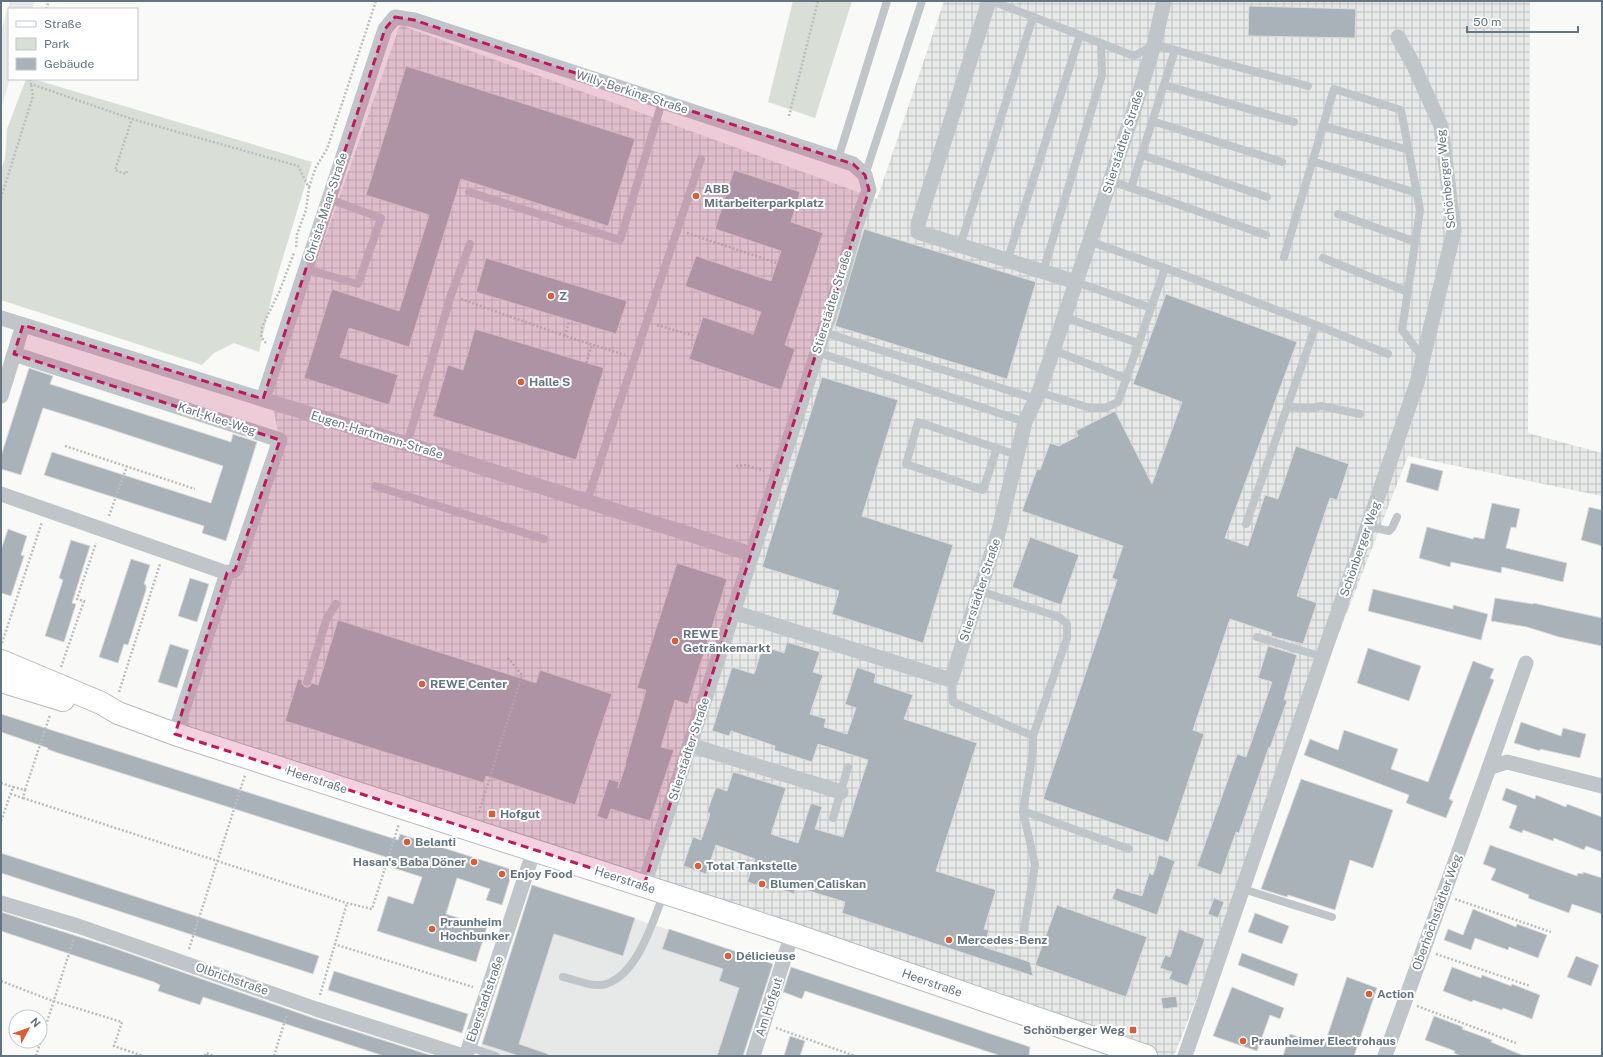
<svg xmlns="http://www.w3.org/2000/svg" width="1603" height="1057" font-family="'Public Sans',sans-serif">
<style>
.built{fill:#e7e8e8}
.industrial{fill:url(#industrial-grid)}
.green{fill:#d9ded6}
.building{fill:#a9b2b8;stroke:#dbdbd9}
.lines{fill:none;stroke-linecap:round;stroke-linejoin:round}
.secondary-casing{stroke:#b5babf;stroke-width:24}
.path{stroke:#bbbec1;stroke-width:2.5;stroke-dasharray:2 2;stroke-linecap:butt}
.service{stroke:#c0c5c9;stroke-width:8}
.minor{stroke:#c0c5c9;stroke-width:15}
.secondary{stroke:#fff;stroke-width:22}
.marked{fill:#c2185b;fill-opacity:0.2;stroke:#c2185b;stroke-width:3;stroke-dasharray:8 5;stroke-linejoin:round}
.poi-dot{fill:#dc5c34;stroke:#fff;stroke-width:1.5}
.labels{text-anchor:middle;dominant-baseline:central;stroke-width:4;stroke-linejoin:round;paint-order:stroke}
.street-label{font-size:12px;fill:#657481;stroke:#fff}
.poi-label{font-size:12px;font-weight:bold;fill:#657481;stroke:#fff;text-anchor:start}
</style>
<defs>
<pattern id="industrial-grid" width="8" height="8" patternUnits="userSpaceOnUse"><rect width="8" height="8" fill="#e7e8e8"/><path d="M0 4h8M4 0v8" fill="none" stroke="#bfc1c1"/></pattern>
</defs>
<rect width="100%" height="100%" fill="#f9f9f7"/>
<g class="built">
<path d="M10 1H35L32 9H9L10 79 1 109V31Z"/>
<path d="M532 885 773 964 743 1056H478Z"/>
</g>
<path class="industrial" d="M944 1H1530L1528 433 1602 453V496L1408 456 1174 1056H1143L174 737 278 431 270 394 400 25 877 199Z"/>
<g class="green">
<path d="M793 1H852L815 118 768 102Z"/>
<path d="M26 79H33L312 162 274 287 259 352 234 343 214 353 202 365 1 300V169L5 159 7 129Z"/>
</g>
<g class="building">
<path d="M1249 6 1356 9 1355 38 1248 36Z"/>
<path d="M406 66 635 139 608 226 461 179 409 347 349 328 340 357 398 375 389 405 304 378 332 289 399 311 429 215 366 195Z"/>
<path d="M734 170 800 192 791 222 823 233 785 345 795 349 781 390 689 359 703 317 753 334 761 312 685 286 696 256 771 281 781 251 715 229Z"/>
<path d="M864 229 1036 282 1007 379 835 326Z"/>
<path d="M486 258 627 301 616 334 476 292Z"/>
<path d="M1166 294 1297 342 1225 538 1248 546 1265 495 1278 499 1296 446 1349 464 1337 500 1330 498 1297 596 1317 603 1303 644 1271 636 1272 633 1230 619 1193 730 1204 734 1168 842 1043 799 1117 580 1112 578 1123 546 1022 511 1037 469 1040 470 1050 443 1059 446 1078 436 1076 431 1115 411 1152 484 1182 402 1133 384Z"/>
<path d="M475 329 604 368 576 460 433 416 448 365 463 370Z"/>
<path d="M29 368 53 376 50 384 231 442 233 434 257 442 226 541 202 533 204 526 44 475 52 452 211 503 223 466 85 421 43 408 21 475 1 469V456Z"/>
<path d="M822 377 898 400 862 516 953 545 923 643 832 614 839 591 762 567Z"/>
<path d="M1411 463 1443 471 1438 491 1406 482Z"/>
<path d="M1492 503 1520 509 1516 528 1511 527 1506 548 1567 563 1563 582 1502 567 1501 573 1451 562 1450 567 1419 558 1427 527 1473 539 1474 537 1484 539Z"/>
<path d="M1589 507 1602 510V546L1581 540Z"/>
<path d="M8 529 27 536 21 555 24 556 11 596 1 593V550Z"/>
<path d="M1030 537 1079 555 1061 605 1012 587Z"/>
<path d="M71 540 90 546 72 603 76 604 64 642 45 636 63 580 59 578Z"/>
<path d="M131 559 150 565 144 584 146 585V590L128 645 124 644 118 663 99 657Z"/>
<path d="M677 563 727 579 688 704 675 700 661 747 674 750 650 821 611 809 607 820 597 816 609 779 619 782 618 788 626 764H625L646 690 637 688Z"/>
<path d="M190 578 209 584 197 622 178 616Z"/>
<path d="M1373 589 1453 609V605L1488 614 1481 640 1368 611Z"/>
<path d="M1495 598 1533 604V603L1602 618V646L1559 637 1527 627 1491 621Z"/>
<path d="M338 620 536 683 540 670 612 694 575 805 486 776 484 783 285 721 298 679 302 680V684L305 687H309L312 683 318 685Z"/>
<path d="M787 642 820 652 813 672 823 675 810 714 826 719 824 727 847 734 856 708 845 704 857 667 876 674 874 682 913 695 904 719 977 743 936 871 996 890 984 929 989 930 984 947 1030 962 1033 976 842 913 845 902 796 887 794 894 775 887 774 891 747 882 755 859 716 845 706 874 683 866 693 837 701 840 710 814 707 812 716 787 727 791 733 772 786 788 771 834 798 843 811 803 822 807 815 829 843 837 868 760 818 744 812 762 774 750 775 746 731 731 729 736 712 731 732 667 754 674 763 646 784 653Z"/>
<path d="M170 644 189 650 177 688 158 682Z"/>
<path d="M1268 646 1297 655 1284 699 1287 701 1270 748 1269 747 1239 833 1236 832 1221 875 1197 866 1237 754 1246 757 1272 682 1258 678Z"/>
<path d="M1368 648 1421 666 1409 701 1357 683Z"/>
<path d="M1473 661 1494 669 1490 678 1494 680 1449 799 1453 801 1446 818 1406 803 1409 795 1304 755 1310 739 1338 750 1344 730 1398 749 1391 769 1428 782Z"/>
<path d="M1 714 398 840 400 834 513 870 502 905 486 900 490 889 457 878 446 914 487 927 476 962 377 931 388 896 413 904 422 877 390 867 392 859 58 753 47 749 48 748 1 732Z"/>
<path d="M1521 722 1561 736 1563 728 1586 734 1580 758 1540 749V751L1514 743Z"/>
<path d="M1301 779 1393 810 1373 868 1350 860 1335 910 1288 895 1287 897 1261 889Z"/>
<path d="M1506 788 1535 799 1536 795 1566 807 1567 804 1602 817V852L1586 846 1584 850 1554 838 1553 841 1523 830 1522 833 1509 828 1517 806 1502 800Z"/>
<path d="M1490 845 1577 876 1578 873 1583 874V872L1602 878V914L1572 904 1569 913 1528 898 1529 895 1491 880 1496 869 1483 864Z"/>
<path d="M1 853 319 956 313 974 1 873Z"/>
<path d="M1159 855 1175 861 1157 915 1112 899 1116 888 1142 896 1149 873 1153 875Z"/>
<path d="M532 885 635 918 623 956 554 934 519 1044 548 1054 547 1056H519L482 1044Z"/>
<path d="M1214 898 1224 902 1218 918 1208 914Z"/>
<path d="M1057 905 1147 937 1126 997 1035 965Z"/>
<path d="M1473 909 1516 927 1517 924 1547 935 1538 958 1509 947 1508 950 1475 938 1471 950 1444 940 1448 929 1463 935Z"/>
<path d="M1 912 108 946 313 1018 433 1056H384L203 997 200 1005 158 991 160 985 154 982 1 931Z"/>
<path d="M1255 913 1289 926 1282 944 1248 932Z"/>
<path d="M669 929 773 964 743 1056H717L739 988 719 981 723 969 662 949Z"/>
<path d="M1179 929 1205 939 1188 986 1169 979 1172 972 1160 968 1165 955 1170 957Z"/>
<path d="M1242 953 1298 974 1294 986 1238 965Z"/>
<path d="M1576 956 1599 965 1591 986 1567 977Z"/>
<path d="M791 967 1030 1047 1029 1056H1001L805 991 802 999 783 992Z"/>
<path d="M1452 967 1481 978 1482 975 1511 986 1512 984 1540 995 1532 1019 1503 1008 1502 1010 1473 1000 1472 1002 1443 991Z"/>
<path d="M334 971 468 1014 462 1033 328 990Z"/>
<path d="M1347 977 1377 988 1354 1056H1283L1290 1034 1324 1046Z"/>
<path d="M1232 987 1284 1008 1280 1019 1270 1015 1257 1051 1213 1036Z"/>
<path d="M1176 996 1178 1007 1163 1009 1161 998Z"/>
<path d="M1434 1016 1463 1027 1462 1029 1492 1040 1491 1042 1524 1056H1461L1454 1053 1455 1051 1425 1040Z"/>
<path d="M790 1036 805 1041 800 1056H784Z"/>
</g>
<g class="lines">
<defs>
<g id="secondary">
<path d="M1 661 101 703 118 713 175 734 792 934 1146 1056"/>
<path d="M1 681 63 700"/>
</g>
</defs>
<use href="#secondary" class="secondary-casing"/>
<g class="path">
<path d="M46 9 49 1"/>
<path d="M30 79 31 84 132 119 298 166 309 188 306 210 297 234 296 249"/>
<path d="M789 116 818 1"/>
<path d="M127 171 126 174 115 170 132 119"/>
<path d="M309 187 316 167 327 149 376 1"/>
<path d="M1 198 33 96 31 84"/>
<path d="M687 233 777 263"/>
<path d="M461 299 565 336 625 355"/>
<path d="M657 325 695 336"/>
<path d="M565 336 569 321"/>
<path d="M266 343 261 337 262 327 280 290 294 253"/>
<path d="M586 363 592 345"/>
<path d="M65 446 195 489"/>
<path d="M736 466 746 465 764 471"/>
<path d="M109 516 127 466"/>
<path d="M2 643 42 522"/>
<path d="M61 667 84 601 77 599 96 543"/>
<path d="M119 692 160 564"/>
<path d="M1 783 13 787"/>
<path d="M25 790 50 715"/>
<path d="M23 798 347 903 372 909 399 824"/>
<path d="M479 812 522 675 507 657"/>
<path d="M1 821 13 787 25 790 23 798 11 794"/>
<path d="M1455 899 1551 932"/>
<path d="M334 944 473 987"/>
<path d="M189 949 245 775"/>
<path d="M1436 954 1530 986"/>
<path d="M1 981 53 1001 122 1022 114 1046 143 1056"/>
<path d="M320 995 347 903"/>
<path d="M1417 1006 1516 1043"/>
<path d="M776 1028 855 1056"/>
<path d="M36 1056 74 938"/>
<path d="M205 1056 206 1053 214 1056"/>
<path d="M274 1056 287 1014"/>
</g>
<g class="service">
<path d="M992 1 1134 56 1154 45 1175 50 1131 188"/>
<path d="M1175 50 1308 86"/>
<path d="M1164 85 1294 122"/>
<path d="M1152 121 1282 162"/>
<path d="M1323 126 1409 150"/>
<path d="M1142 155 1267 197"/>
<path d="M838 159 887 1"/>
<path d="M1312 161 1417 193"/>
<path d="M865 175 922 1"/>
<path d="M1111 181 1266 235"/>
<path d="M469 192 620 240 662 102"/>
<path d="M1338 214 1416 242"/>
<path d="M960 246 1033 17"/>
<path d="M1284 257 1334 89 1401 110 1420 210 1402 330 1423 358"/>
<path d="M1323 258 1408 292"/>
<path d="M1007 261 1080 35"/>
<path d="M1165 268 1316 325 1388 354"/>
<path d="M306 269 358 284 381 218 329 199"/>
<path d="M1043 272 1102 75 1101 43"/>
<path d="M1076 282 1151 308"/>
<path d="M1064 317 1138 343"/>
<path d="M823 332 1036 399"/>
<path d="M1053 350 1127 379"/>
<path d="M817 352 1025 422"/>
<path d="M1039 392 1090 408H1105L1118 402 1165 268 1089 241"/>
<path d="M1287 407 1313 408 1321 406 1360 414"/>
<path d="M407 444 451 295 470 244"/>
<path d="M997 448 983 490 906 464 918 422 1017 455"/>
<path d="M375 486 544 539"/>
<path d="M587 501 701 159"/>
<path d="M1246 524 1316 325"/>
<path d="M1367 526 1389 531 1392 528 1397 517"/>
<path d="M980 591 1059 617 1067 624V638L1033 736"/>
<path d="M1257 637 1323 657"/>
<path d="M951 680 953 702 1033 736V752L1023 811 1035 865 1023 935"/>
<path d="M307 682 327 618 336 604"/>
<path d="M1023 811 1129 849"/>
<path d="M833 818 848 767"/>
<path d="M1243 889 1332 917"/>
<path d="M563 977C576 980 593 988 606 984 638 974 653 921 664 893"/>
<path d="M469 1047 496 1056"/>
</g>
<g class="minor">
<path d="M989 1 918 224V232L1076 282"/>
<path d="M1 318 458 460 751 554"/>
<path d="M14 354 280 440 235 570 227 573"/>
<path d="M1 396 23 325"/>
<path d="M263 399 385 29 395 17 414 20 853 164 865 175 869 190 855 228 843 272 762 524 644 885"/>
<path d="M1 494 227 573 175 734"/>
<path d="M733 612 951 680 999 530 1025 422 1039 392 1134 110 1154 45 1164 1"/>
<path d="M690 745 841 792"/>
<path d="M1489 768 1526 663"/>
<path d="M1 903 78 926 316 1009 463 1056"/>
<path d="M466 1056 534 850"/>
<path d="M753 1056 792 934"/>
<path d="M1185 1056 1417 383 1454 231 1441 126 1413 64 1398 37"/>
<path d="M1385 1056 1489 768 1507 762 1602 786"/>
</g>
<use href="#secondary" class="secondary"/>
</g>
<path class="marked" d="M395 17 414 20 853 164 865 175 869 190 644 885 175 734 227 573 235 570 280 440 14 354 23 325 263 399 385 29Z"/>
<g class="poi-dot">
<circle cx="696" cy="196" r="4"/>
<circle cx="551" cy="296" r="4"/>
<circle cx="521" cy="382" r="4"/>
<circle cx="675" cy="641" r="4"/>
<circle cx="422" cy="684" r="4"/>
<rect x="488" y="810" width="8" height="8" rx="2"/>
<circle cx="407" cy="842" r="4"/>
<circle cx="474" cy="862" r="4"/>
<circle cx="698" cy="866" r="4"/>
<circle cx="502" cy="874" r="4"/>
<circle cx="762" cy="884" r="4"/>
<circle cx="432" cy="929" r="4"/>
<circle cx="949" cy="940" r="4"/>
<circle cx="728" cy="956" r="4"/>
<circle cx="1369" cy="994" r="4"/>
<rect x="1129" y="1026" width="8" height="8" rx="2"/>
<circle cx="1243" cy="1041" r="4"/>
</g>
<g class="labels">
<g class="street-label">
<text transform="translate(632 92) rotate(18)">Willy-Berking-Straße</text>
<text transform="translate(1123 142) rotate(-72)">Stierstädter Straße</text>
<text transform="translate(1446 179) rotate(-96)">Schönberger Weg</text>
<text transform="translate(326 207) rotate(-72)">Christa-Maar-Straße</text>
<text transform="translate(832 302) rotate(-73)">Stierstädter Straße</text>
<text transform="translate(217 419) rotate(18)">Karl-Klee-Weg</text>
<text transform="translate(377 435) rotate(17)">Eugen-Hartmann-Straße</text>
<text transform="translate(1360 549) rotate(-71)">Schönberger Weg</text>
<text transform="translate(980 590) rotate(-72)">Stierstädter Straße</text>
<text transform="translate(689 749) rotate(-72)">Stierstädter Straße</text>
<text transform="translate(317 780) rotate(18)">Heerstraße</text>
<text transform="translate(625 880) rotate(18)">Heerstraße</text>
<text transform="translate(1437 912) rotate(-70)">Oberhöchstädter Weg</text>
<text transform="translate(232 979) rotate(19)">Olbrichstraße</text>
<text transform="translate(932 983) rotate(19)">Heerstraße</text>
<text transform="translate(485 999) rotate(-71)">Eberstadtstraße</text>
<text transform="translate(769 1007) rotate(-72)">Am Hofgut</text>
</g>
<g class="poi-label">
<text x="704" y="189">ABB<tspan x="704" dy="14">Mitarbeiterparkplatz</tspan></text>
<text x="559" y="296">Z</text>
<text x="529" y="382">Halle S</text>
<text x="683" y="634">REWE<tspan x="683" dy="14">Getränkemarkt</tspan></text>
<text x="430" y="684">REWE Center</text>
<text x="500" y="814">Hofgut</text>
<text x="415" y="842">Belanti</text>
<text x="466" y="862" text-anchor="end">Hasan's Baba Döner</text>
<text x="706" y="866">Total Tankstelle</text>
<text x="510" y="874">Enjoy Food</text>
<text x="770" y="884">Blumen Caliskan</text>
<text x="440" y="922">Praunheim<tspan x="440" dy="14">Hochbunker</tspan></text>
<text x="957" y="940">Mercedes-Benz</text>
<text x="736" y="956">Délicieuse</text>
<text x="1377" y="994">Action</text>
<text x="1125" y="1030" text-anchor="end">Schönberger Weg</text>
<text x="1251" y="1041">Praunheimer Electrohaus</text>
</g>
</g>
<rect width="1603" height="1057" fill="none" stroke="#657481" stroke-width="4"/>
<rect x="8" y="8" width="130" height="72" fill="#ffffff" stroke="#c1c7cd"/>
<rect x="16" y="21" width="20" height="6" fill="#ffffff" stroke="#c1c7cd"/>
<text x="44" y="28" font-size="12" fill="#657481">Straße</text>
<rect x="16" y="38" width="20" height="12" fill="#d9ded6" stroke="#c1c7cd"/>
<text x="44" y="48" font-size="12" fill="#657481">Park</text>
<rect x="16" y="58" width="20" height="12" fill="#a9b2b8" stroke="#c1c7cd"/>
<text x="44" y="68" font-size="12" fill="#657481">Gebäude</text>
<g transform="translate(28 1029) rotate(49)"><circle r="19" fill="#ffffff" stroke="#c1c7cd"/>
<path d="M0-3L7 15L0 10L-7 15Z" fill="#dc5c34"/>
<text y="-6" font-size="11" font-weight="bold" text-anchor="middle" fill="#657481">N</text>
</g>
<path d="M1467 26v6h111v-6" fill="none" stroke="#657481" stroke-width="2"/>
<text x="1473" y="26" font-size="12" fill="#657481" stroke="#ffffff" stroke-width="3" paint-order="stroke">50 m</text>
</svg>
